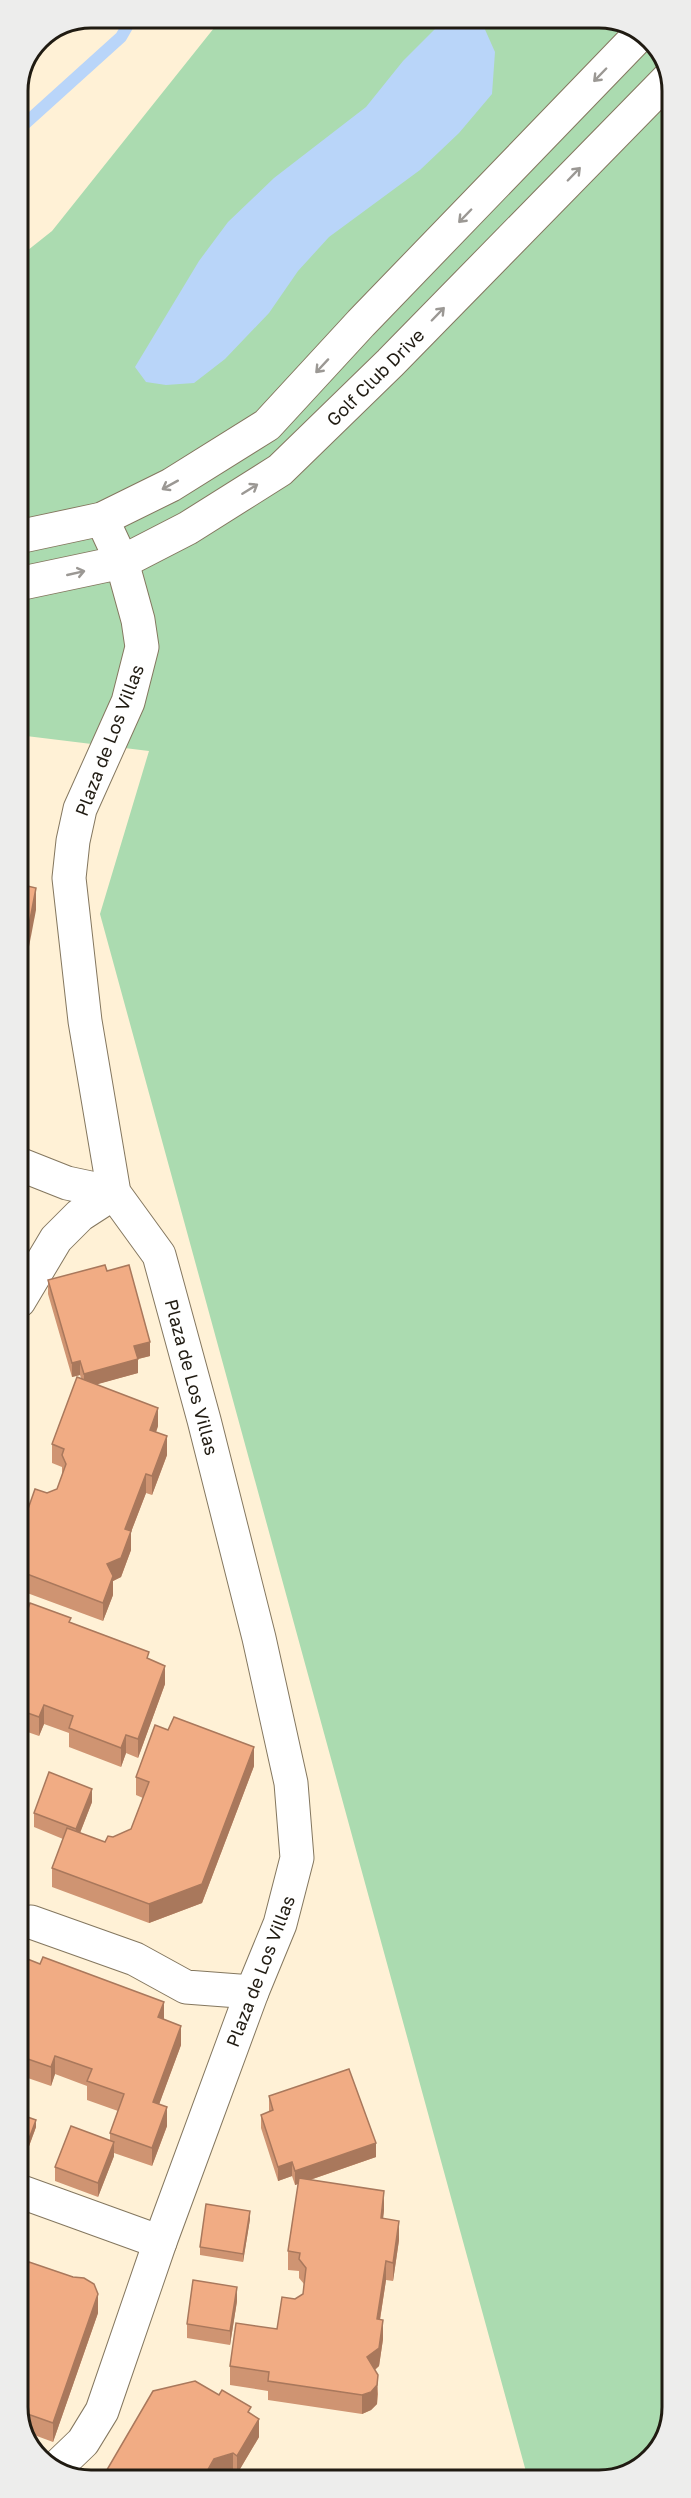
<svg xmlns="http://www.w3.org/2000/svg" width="691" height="2498" font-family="'Golos Text',sans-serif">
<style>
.green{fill:#abdbb0}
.water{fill:#b9d5f9}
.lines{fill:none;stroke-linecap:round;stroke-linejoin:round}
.stream{stroke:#b9d5f9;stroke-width:12}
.minor-casing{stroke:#84775f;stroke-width:35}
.tertiary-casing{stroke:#84775f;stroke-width:35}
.minor{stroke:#fff;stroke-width:33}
.tertiary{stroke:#fff;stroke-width:33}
.wall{fill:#cf9472}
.shaded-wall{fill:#a9785c}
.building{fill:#f1ac84;stroke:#a9785c;stroke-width:1.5}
.oneway{stroke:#9b9894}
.labels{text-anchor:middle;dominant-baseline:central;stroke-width:5;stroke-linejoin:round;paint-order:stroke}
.street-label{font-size:18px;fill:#201b12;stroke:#fff}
.rim{fill:none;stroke:#201b12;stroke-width:3}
</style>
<rect width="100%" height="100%" fill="#fff1d6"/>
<path class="green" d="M222 18 608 19 648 37 672 77 673 2406 655 2455 614 2479H528L100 914 149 751 18 735V258L52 231Z"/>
<path class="water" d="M460 21 483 25 495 52 492 94 459 133 420 170 329 237 298 271 269 313 225 359 194 383 166 385 146 382 135 367 199 261 228 222 274 178 366 107 403 61 435 29Z"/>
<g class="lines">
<path class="stream" d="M18 130 121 37 132 18"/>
<defs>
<g id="minor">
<path d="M19 1164 67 1183 114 1193"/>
<path d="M19 1301 56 1239 80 1215 114 1193"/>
<path d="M31 1922 135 1959 186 1987 252 1992"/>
<path d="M19 2191 160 2242"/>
<path d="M57 2467 83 2442 102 2411 160 2242 252 1992 280 1924 297 1858 291 1783 259 1638 204 1420 159 1255 114 1193 85 1021 69 878 73 841 80 809 128 702 142 647 138 620 122 562 102 519"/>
</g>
<g id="tertiary">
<path d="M18 537 102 519 171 485 267 425 361 323 641 33"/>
<path d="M18 584 122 562 188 528 280 470 390 363 671 76"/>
</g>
</defs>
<use href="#minor" class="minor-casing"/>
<use href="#tertiary" class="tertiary-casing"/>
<use href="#minor" class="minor"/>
<use href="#tertiary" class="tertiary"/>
</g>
<g class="wall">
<path d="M107 1271 150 1356 138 1359V1373L97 1384 158 1426 156 1432 167 1455 152 1495 146 1493 131 1532V1550L121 1577 113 1581V1595L103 1621 19 1590V1525L22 1526 47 1493 57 1489 62 1475V1467L52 1463V1444L81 1378 80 1375 72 1377 48 1294V1280Z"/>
<path d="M19 1617 24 1620 71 1623 149 1659 165 1684 138 1758 126 1753 121 1767 69 1747V1733L44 1724 39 1736 19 1729Z"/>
<path d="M254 1766 202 1903 149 1923 52 1887V1868L63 1839 34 1827V1813L92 1802 80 1833 105 1842 113 1837 131 1829 143 1798 136 1795V1777Z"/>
<path d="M19 1958 164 2020 181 2045 159 2104 167 2126 152 2166 114 2153V2156L98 2197 55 2181V2167L110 2140V2133L118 2111 87 2100V2086L55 2074 51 2086 19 2075Z"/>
<path d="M269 2096 376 2157 310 2180 384 2210 383 2218 399 2240 393 2281 386 2280 380 2320 383 2339 379 2366 375 2370 378 2394 377 2404 371 2410 362 2414 268 2400V2391L230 2385V2366L277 2329 295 2299 303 2294 304 2284 299 2278V2271L288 2270V2251L298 2184 295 2185 292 2176 278 2181 261 2128V2115L269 2112Z"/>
<path d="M19 2114 36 2127 21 2168 19 2167Z"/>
<path d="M250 2219 243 2262 200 2255V2247Z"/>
<path d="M19 2265 98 2313 53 2442 26 2432 20 2421Z"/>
<path d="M237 2301 230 2345 187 2338V2324Z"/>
<path d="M251 2414 259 2437 237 2474 233 2472 214 2478Z"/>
</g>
<g class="shaded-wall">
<path d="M23 859V881L19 904V882Z"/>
<path d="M36 888V910L19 999V977Z"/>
<path d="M150 1342V1356L134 1360V1346Z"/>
<path d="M138 1359V1373L84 1388V1374Z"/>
<path d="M80 1361V1375L72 1377V1363Z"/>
<path d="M21 1399V1413L19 1420V1406Z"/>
<path d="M158 1408V1426L150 1449V1430Z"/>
<path d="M167 1436V1455L152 1495V1476Z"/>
<path d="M146 1474V1493L131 1532V1550L121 1577 113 1581V1595L103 1621V1603L107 1564 125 1529Z"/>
<path d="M165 1666V1684L138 1758V1739Z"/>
<path d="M44 1705V1724L39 1736V1717Z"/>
<path d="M126 1735V1753L121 1767V1748Z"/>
<path d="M254 1747V1766L202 1903 149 1923V1904Z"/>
<path d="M92 1789V1802L76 1843V1829Z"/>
<path d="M164 2002V2021L158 2017Z"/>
<path d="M181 2026V2045L153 2121V2102Z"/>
<path d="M55 2056V2074L51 2086V2067Z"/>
<path d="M167 2107V2126L152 2166V2148Z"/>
<path d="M36 2120V2127L21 2168V2160Z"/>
<path d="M114 2142V2156L98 2197V2183Z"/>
<path d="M376 2143V2157L295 2185V2171Z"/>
<path d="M292 2162V2176L278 2181V2167Z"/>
<path d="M384 2191V2210L381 2237V2218Z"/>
<path d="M250 2211V2219L243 2262V2254Z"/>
<path d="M399 2221V2240L393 2281V2263Z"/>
<path d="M386 2261V2280L377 2338V2319Z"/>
<path d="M237 2287V2301L230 2345V2331Z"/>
<path d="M98 2294V2313L53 2442V2423Z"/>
<path d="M383 2320V2339L379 2366 367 2376V2357Z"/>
<path d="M378 2375 377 2404 371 2410 362 2414V2395Z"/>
<path d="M259 2419V2437L237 2474V2456Z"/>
<path d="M233 2453V2472L214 2478 213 2480H202L214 2459Z"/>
</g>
<g class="building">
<path d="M18 858 23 859 19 882Z"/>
<path d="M19 884 36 888 19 977Z"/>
<path d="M105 1265 107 1271 129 1265 150 1342 134 1346 138 1359 84 1374 80 1361 72 1363 48 1280Z"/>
<path d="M77 1377 158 1408 150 1430 167 1436 152 1476 146 1474 125 1529 131 1531 121 1558 107 1564 113 1576 103 1603 19 1571V1525L22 1526 35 1489 47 1493 57 1489 66 1464 62 1455 64 1449 52 1444Z"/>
<path d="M30 1603 71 1618 69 1622 149 1652 147 1658 165 1666 138 1739 126 1735 121 1748 69 1728 73 1716 44 1705 39 1717 19 1710V1617L24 1620Z"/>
<path d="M174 1717 254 1747 202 1884 149 1904 52 1868 67 1828 105 1842 108 1836 113 1837 131 1829 149 1782 136 1777 155 1725 168 1730Z"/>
<path d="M49 1772 92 1789 76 1829 34 1813Z"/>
<path d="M20 1956 40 1964 43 1957 164 2002 158 2017 181 2026 153 2102 167 2107 152 2148 110 2133 124 2094 87 2081 92 2069 55 2056 51 2067 19 2056V1958Z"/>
<path d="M349 2069 376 2143 295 2171 292 2162 278 2167 261 2115 273 2110 269 2096Z"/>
<path d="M19 2114 36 2120 21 2160H19Z"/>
<path d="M71 2126 114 2142 98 2183 55 2167Z"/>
<path d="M299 2178 384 2191 381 2218 399 2221 393 2263 386 2261 377 2319 383 2320 379 2348 367 2357 378 2375 377 2385 371 2392 362 2395 268 2381 269 2372 230 2366 236 2323 277 2329 282 2297 295 2299 303 2294 306 2268 299 2259 300 2253 288 2251Z"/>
<path d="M206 2204 250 2211 243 2254 200 2247Z"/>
<path d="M29 2262 73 2277 84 2278 94 2284 98 2294 53 2423 19 2411V2381L23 2370 19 2369V2265L27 2267Z"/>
<path d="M193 2280 237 2287 230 2331 187 2324Z"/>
<path d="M195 2381 219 2395 222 2390 251 2407 248 2412 259 2419 237 2456 233 2453 214 2459 202 2480H101L153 2391Z"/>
<path d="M413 2477 447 2479H411Z"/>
</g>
<defs><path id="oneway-shaft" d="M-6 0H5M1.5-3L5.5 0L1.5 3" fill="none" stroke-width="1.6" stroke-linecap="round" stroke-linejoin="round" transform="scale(1.5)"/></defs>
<g class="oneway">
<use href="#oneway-shaft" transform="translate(600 75) rotate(134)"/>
<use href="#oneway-shaft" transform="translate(574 174) rotate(-46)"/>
<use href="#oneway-shaft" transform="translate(465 216) rotate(134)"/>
<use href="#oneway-shaft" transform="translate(438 314) rotate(-46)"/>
<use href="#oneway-shaft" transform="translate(322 366) rotate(133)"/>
<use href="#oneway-shaft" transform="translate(170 485) rotate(151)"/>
<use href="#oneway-shaft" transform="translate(250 489) rotate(-32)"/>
<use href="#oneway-shaft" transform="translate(76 573) rotate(-13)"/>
</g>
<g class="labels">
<g class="street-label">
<text transform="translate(375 377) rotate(-45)">Golf Club Drive</text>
<text transform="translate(109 740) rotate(-69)">Plaza de Los Villas</text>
<text transform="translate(192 1377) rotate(75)">Plaza de Los Villas</text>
<text transform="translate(260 1971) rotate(-69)">Plaza de Los Villas</text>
</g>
</g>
<path d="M0 0H691V2498H0ZM91 28H599A63 63 0 0 1 662 91V2407A63 63 0 0 1 599 2470H91A63 63 0 0 1 28 2407V91A63 63 0 0 1 91 28Z" fill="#ededec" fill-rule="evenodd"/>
<path class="rim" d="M91 28H599A63 63 0 0 1 662 91V2407A63 63 0 0 1 599 2470H91A63 63 0 0 1 28 2407V91A63 63 0 0 1 91 28Z"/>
</svg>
